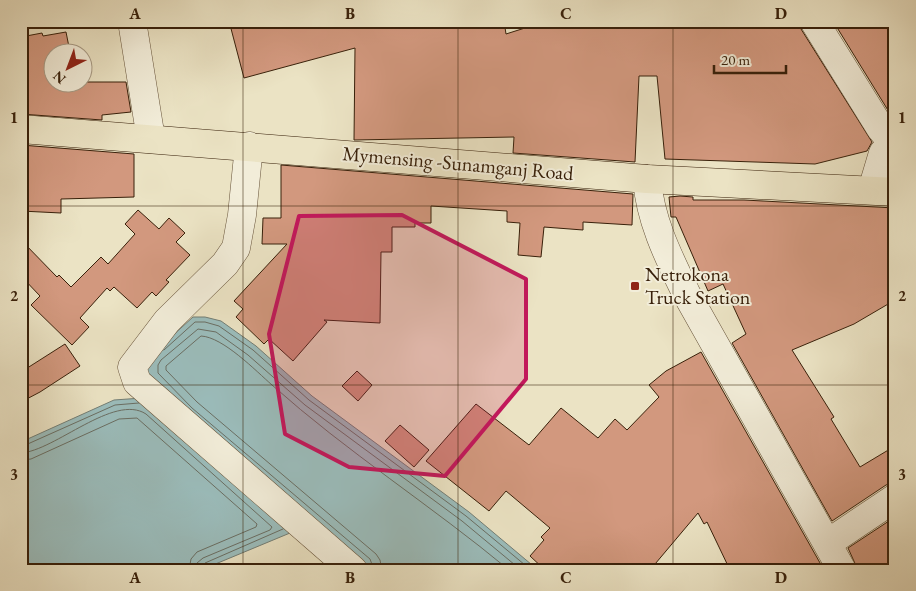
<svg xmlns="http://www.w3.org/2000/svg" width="916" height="591" font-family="'EB Garamond',serif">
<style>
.water{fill:#9bbdbc;stroke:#737e75}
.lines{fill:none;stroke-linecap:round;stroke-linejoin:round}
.shore{stroke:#6a6e63;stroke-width:1}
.building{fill:#d2987e;stroke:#38200a}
.minor-casing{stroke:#655138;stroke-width:29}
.tertiary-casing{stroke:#655138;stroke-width:29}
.primary-casing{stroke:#38200a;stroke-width:29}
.minor{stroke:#f2edd9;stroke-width:28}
.tertiary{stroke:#f2edd9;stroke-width:28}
.primary{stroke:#ebe3c4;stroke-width:28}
.marked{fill:#c2185b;fill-opacity:0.2;stroke:#c2185b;stroke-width:4;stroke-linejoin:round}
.grid{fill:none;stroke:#38200a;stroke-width:1;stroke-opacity:0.55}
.poi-dot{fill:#8f2418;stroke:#f2edd9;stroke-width:2}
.labels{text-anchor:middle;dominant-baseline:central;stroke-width:4;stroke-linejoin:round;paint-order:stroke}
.street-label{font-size:20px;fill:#38200a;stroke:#f2edd9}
.poi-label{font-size:20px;fill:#38200a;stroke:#f2edd9;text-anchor:start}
.neatline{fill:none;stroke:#38200a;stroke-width:2}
.grid-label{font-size:16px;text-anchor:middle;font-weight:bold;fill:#38200a}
</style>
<rect width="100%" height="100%" fill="#ebe3c4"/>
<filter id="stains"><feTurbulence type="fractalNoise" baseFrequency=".004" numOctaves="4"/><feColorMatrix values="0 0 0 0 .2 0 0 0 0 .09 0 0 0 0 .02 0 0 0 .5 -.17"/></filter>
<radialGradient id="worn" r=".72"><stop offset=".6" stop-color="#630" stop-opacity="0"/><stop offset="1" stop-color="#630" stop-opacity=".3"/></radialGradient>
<g class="water">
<path d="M193 317H205L221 321 256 346 312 396 469 512 538 570H365L146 376V360Z"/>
<path d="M142 398 290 533 201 570H21V442L114 400Z"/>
</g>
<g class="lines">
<g class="shore">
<path d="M164 350 195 322H205L219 326 253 350 309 400 466 516 531 570"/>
<path d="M21 447 115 405 139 403"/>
<path d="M21 453C55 451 114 393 146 414L272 527 270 530 203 558 197 563 196 570"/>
<path d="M21 460 31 459 119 419 137 418 257 524 256 527 197 552 191 559 189 570"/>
<path d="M202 570 205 563 283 529"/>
<path d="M374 570 370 559 192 408 158 373V365L161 360 198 329 216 332 248 355 305 405 462 521 521 570"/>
<path d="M382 570 380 560 376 554 197 402 166 370V366L201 336C223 337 256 371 272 385 347 452 432 506 509 570"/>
</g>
</g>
<g class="building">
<path d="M229 21H504L506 34 547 21H798L801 29 872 142 867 151 815 164 665 159 657 76H639L635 162 513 153 514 137 354 140 355 48 244 78Z"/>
<path d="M833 21H895V121L894 120Z"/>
<path d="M66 32 70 52H52V82H126L131 112 102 115V120L21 114V37L42 33 43 36Z"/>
<path d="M21 145 134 154V197L61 199V213L21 211Z"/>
<path d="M281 165 633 194 632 225 583 222V230L544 227 541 257 518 255 520 223 507 222V211L431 206V223H415V227H392V252H381L380 323 324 320 327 322 293 361 269 339 264 344 236 317 243 309 234 301 287 244H262L263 218H281Z"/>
<path d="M680 196 693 197V200H744L895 208V300L854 324 792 350 834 417 831 419 860 467 895 446V482L886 485 832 521 732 343 746 334 723 284 708 291 676 217H671L669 197Z"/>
<path d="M138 210 159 229 169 218 185 233 176 242 190 255 166 280 169 282 156 296 152 292 137 308 114 287 110 291 107 288 80 318 89 327 72 345 31 305 40 296 21 276V240L57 277 59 275 71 287 101 257 108 264 135 234 125 224Z"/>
<path d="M65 344 80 366 40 392 21 402V372Z"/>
<path d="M701 352 824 570H730L707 522 704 524 698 513 650 570H545L530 556 544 540 541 537 550 528 506 491 489 511 426 461 476 404 529 445 561 408 598 438 615 419 627 430 659 397 649 385 666 371Z"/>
<path d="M357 371 372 385 358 401 342 386Z"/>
<path d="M400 425 429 450 414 467 385 441Z"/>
<path d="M895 517V570H858L848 548Z"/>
</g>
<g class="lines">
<defs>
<g id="minor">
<path d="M132 21 151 139"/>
<path d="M814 21 881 129 892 142"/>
<path d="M249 146 242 215 236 248 225 264 167 321 132 367 137 382 353 570"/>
<path d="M828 543 895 498"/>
</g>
<g id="tertiary">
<path d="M647 179C650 220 668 256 686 293L842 570"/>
<path d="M872 190 883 153 895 139"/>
</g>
<path id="primary" d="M21 129 647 179 895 192"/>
</defs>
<use href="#minor" class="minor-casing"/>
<use href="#tertiary" class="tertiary-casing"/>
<use href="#primary" class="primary-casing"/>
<use href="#minor" class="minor"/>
<use href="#tertiary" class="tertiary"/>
<use href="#primary" class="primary"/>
</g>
<path class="marked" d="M402 215 526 279V379L445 476 349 467 285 434 269 334 299 216Z"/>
<path class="grid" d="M243 21V570M458 21V570M673 21V570M21 206H895M21 385H895"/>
<rect class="poi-dot" x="630" y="281" width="10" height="10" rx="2.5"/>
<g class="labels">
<g class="street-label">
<text transform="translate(458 163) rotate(5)">Mymensing -Sunamganj Road</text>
</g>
<g class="poi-label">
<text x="645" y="274">Netrokona<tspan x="645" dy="23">Truck Station</tspan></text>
</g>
</g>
<rect width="916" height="591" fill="none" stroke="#ebe3c4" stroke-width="55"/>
<g transform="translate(68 68) rotate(222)"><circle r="24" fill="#f2edd9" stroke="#a89b86"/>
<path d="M0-4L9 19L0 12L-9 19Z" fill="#8f2418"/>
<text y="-8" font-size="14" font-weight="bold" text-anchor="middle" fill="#38200a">N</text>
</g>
<path d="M714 65v8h72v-8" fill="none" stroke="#38200a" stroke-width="2.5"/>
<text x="721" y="65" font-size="15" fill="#38200a" stroke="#f2edd9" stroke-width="4" paint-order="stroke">20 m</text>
<rect x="28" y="28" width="860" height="536" class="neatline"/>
<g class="grid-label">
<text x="135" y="19">A</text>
<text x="350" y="19">B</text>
<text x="566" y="19">C</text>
<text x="781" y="19">D</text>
<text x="14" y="123">1</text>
<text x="902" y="123">1</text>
<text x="14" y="301">2</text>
<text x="902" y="301">2</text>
<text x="14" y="480">3</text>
<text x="902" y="480">3</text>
<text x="135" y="583">A</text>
<text x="350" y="583">B</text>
<text x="566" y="583">C</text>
<text x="781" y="583">D</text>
</g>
<rect width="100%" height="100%" filter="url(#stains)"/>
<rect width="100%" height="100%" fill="url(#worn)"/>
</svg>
